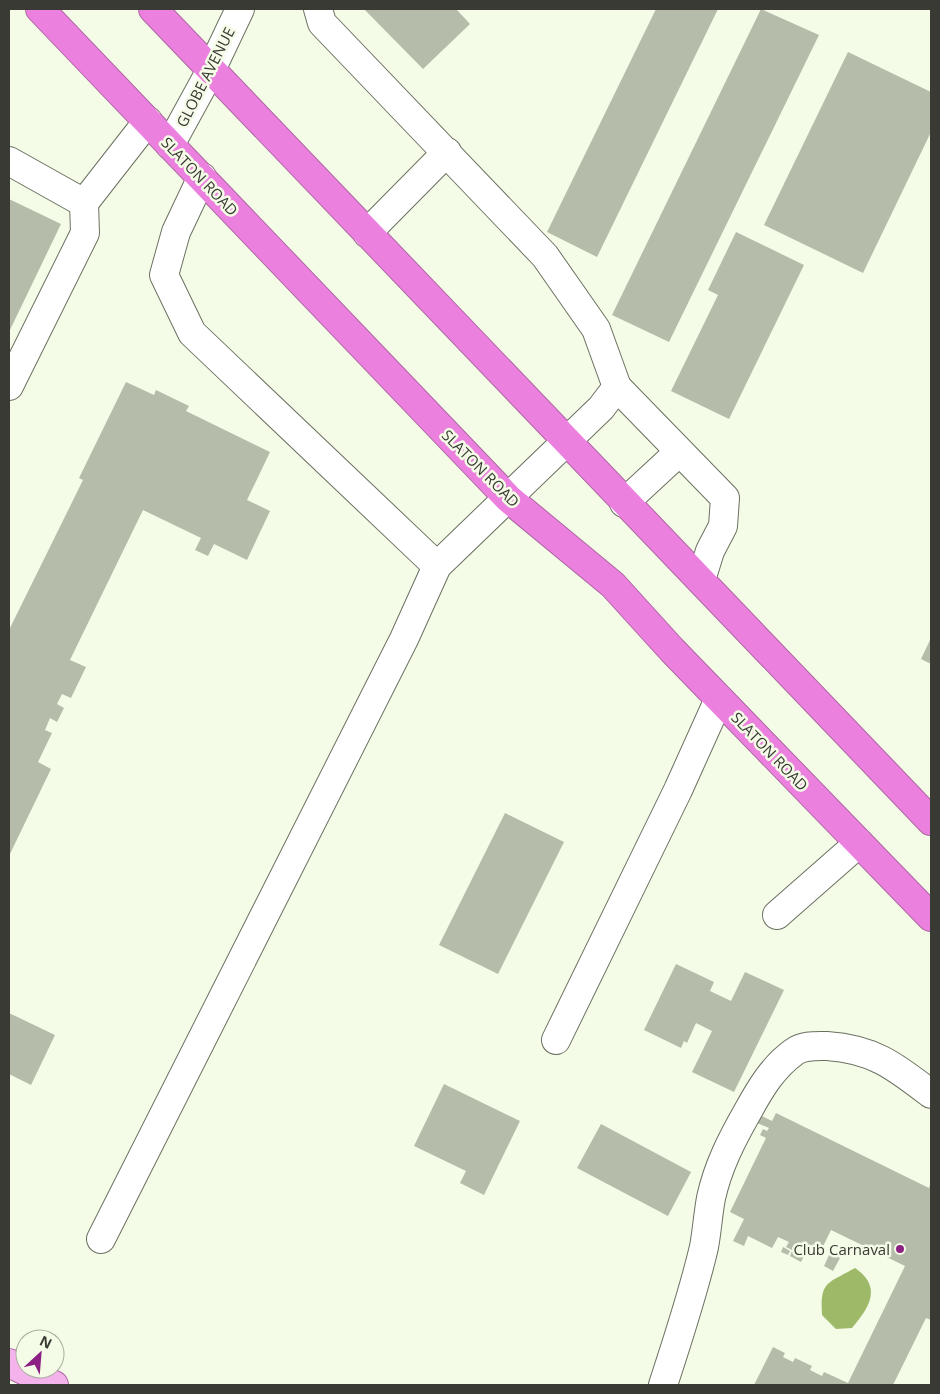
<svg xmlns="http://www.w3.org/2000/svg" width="940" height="1394" font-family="'Open Sans',sans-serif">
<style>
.water{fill:#9eba68}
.building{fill:#b5bcaa}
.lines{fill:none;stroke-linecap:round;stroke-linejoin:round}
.minor-casing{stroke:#6b7161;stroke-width:30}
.major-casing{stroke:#ad68a2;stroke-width:30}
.highway-casing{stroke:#ad68a2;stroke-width:30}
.minor{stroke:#fff;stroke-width:28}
.major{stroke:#f4b3eb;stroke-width:28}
.highway{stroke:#ec80de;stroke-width:28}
.poi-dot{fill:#8d2083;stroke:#f4fce8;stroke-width:2}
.labels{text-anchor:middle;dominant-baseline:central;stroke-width:5;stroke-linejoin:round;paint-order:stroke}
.street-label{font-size:15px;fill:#383a33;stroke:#f4fce8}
.poi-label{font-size:15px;fill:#383a33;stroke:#f4fce8;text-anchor:end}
</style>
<rect width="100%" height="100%" fill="#f4fce8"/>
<path class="water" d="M855 1268C883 1287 869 1308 852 1328L836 1329 822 1315C820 1281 827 1284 855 1268Z"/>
<g class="building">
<path d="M364 9H459L457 10 470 24 423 69Z"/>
<path d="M656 9H718L597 257 547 232Z"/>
<path d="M761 9 819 35 669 342 612 315Z"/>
<path d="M848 52 931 92V132L863 273 764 225Z"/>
<path d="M9 199 61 224 9 332Z"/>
<path d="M736 232 804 265 729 419 671 391 718 295 708 290Z"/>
<path d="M126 382 154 395 156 390 189 406 186 411 270 452 247 500 270 511 247 560 214 544 208 556 195 550 201 538 143 510 70 660 86 667 71 698 62 694 57 704 64 708 57 722 50 718 45 730 52 733 38 762 51 769 9 856V630L83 480 79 478Z"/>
<path d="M931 638V664L921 659Z"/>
<path d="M505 813 564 842 498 974 439 945Z"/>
<path d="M676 964 714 982 710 991 731 1001 745 972 784 990 734 1092 692 1072 712 1031 696 1023 687 1043 684 1041 681 1048 644 1030Z"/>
<path d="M9 1013 55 1035 31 1085 9 1074Z"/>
<path d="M444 1084 520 1121 484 1195 460 1183 466 1171 414 1146Z"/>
<path d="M776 1113 929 1188 931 1182V1320L926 1318 893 1385H754L773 1347 785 1353 783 1357 793 1362 795 1358 812 1366 810 1370 822 1376 824 1372 848 1383 905 1266 831 1230 818 1257 794 1245 792 1250 786 1247 789 1242 778 1237 772 1248 748 1236 744 1246 733 1241 744 1219 730 1212 766 1138 760 1135 763 1129 767 1131 769 1128 757 1123 760 1115 772 1121Z"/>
<path d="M601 1124 691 1172 668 1216 577 1168Z"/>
<path d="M783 1247 790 1251 788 1255 781 1252Z"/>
<path d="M792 1251 804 1256 801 1262 790 1256Z"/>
<path d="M830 1253 840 1258 833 1271 824 1266Z"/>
</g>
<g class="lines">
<defs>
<g id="minor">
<path d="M170 145 211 70 240 9"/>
<path d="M9 161 84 203 85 233 9 386"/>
<path d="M202 177 176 232 164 275 192 333 437 566"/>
<path d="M84 203 148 121"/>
<path d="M367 233 447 152"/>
<path d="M617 387 725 498 723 526 710 551 701 580"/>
<path d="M624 503 679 452"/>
<path d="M777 915 859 843"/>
<path d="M556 1040 678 790 719 699"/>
<path d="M101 1239 404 639 437 566 601 408 617 387 596 329 545 256 322 23 318 9"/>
<path d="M663 1385C678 1339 693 1294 704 1247 707 1231 708 1214 711 1198 718 1166 732 1139 748 1111 760 1089 773 1067 794 1052 803 1045 816 1046 827 1046 874 1049 896 1067 931 1094"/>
</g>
<path id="major" d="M9 1363 54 1385"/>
<g id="highway">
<path d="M40 9 509 499 613 585 672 650 931 917"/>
<path d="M153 9 931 821"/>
</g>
</defs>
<use href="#minor" class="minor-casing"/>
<use href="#major" class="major-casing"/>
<use href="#highway" class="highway-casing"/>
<use href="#minor" class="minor"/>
<use href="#major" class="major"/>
<use href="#highway" class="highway"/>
</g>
<circle class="poi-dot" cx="900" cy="1249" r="5"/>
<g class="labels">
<g class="street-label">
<text transform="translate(205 77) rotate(-63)">GLOBE AVENUE</text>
<text transform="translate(200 176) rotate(46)">SLATON ROAD</text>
<text transform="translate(481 468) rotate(45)">SLATON ROAD</text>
<text transform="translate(770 751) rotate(46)">SLATON ROAD</text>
</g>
<g class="poi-label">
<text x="890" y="1249">Club Carnaval</text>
</g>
</g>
<rect width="940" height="1394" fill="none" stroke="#383a33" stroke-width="20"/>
<g transform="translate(40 1354) rotate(26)"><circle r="24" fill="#f4fce8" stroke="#a9aea0"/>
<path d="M0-4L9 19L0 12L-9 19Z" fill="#8d2083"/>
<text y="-8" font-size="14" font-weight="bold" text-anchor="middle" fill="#383a33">N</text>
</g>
</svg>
